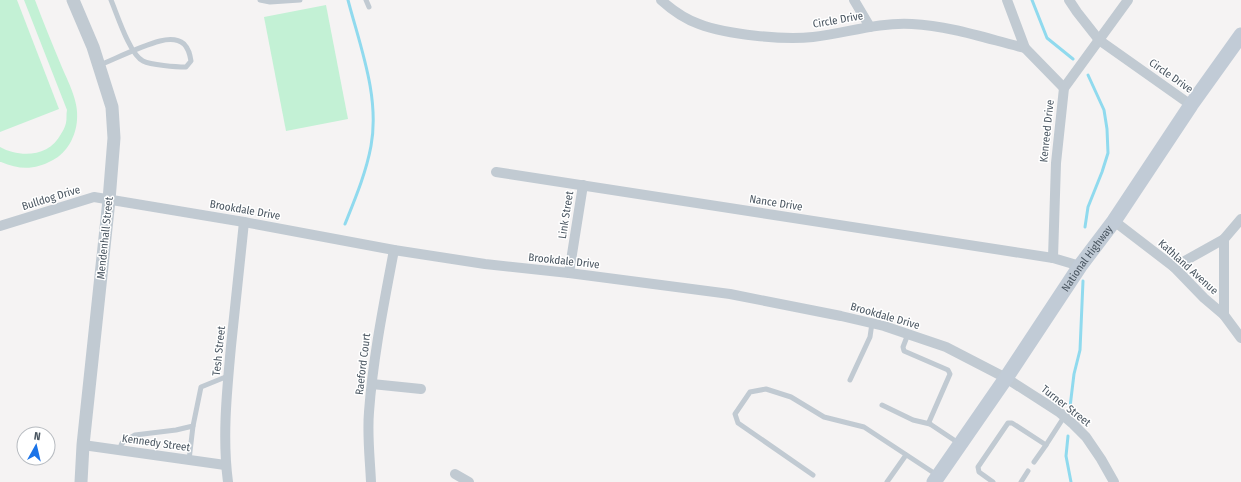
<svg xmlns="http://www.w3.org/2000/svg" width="1241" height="482" font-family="'Fira Sans Condensed',sans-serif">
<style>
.green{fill:#c3f1d5}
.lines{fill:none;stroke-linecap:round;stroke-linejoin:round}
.stream{stroke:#90daee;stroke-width:3}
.service{stroke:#c1cad2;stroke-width:5}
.minor{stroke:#c1cad2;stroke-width:10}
.tertiary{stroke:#c1cad2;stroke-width:13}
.secondary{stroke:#c1cbd6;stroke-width:15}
.labels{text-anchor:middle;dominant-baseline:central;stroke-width:3;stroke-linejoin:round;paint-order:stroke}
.street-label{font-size:11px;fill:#4a5661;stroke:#fff}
</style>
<rect width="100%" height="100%" fill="#f5f3f3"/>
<g class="green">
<path d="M0 0H17L59 109 0 132Z"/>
<path d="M24 0H35C43 22 52 43 61 65 68 82 79 101 77 120 76 136 67 153 53 160 35 170 20 170 1 162H0V147C20 158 49 157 61 134 63 131 65 127 66 123 67 119 66 114 67 110Z"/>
<path d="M326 5 348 119 286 131 264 17Z"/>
</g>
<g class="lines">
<g class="stream">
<path d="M1032 0 1047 38 1073 59"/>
<path d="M345 224C355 199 366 173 371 146 380 97 360 46 348 0"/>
<path d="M1085 227 1088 207 1102 172 1108 153 1107 129 1104 110 1088 75"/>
<path d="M1070 407 1074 374 1080 350 1083 281"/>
<path d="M1068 436 1066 456 1071 482"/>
</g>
<g class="service">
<path d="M260 0 270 2 300 0"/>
<path d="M366 0 369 7"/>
<path d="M100 65C119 57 141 46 160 41 168 39 178 39 184 44 189 49 190 55 191 61L186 67C176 67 151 65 143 61 130 55 117 14 111 0"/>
<path d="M908 334 903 347 904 351 948 370 950 374 929 422 930 424 960 444"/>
<path d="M850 380 870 337 872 323"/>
<path d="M882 405 913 420 930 424"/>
<path d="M119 450 122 443 135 435 176 430 193 426 201 387 228 376"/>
<path d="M189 460 193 426"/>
<path d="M1034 462 1046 445"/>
<path d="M813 475 738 423 735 414 750 392 766 389 791 397 824 417 864 427 937 475"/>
<path d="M887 482 906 455"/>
<path d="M993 482 979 472 978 467 1008 423H1012L1046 445 1064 417"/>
<path d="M1021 482 1028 471"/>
</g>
<g class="minor">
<path d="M661 0C672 10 685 19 699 24 728 35 783 40 813 37 846 33 879 22 912 24 951 26 988 39 1025 48"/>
<path d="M854 0 870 27"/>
<path d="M1007 0 1025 48 1064 88"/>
<path d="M1069 0 1077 12 1099 40 1191 105"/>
<path d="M496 172 1053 258"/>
<path d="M1114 221 1174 267 1204 298 1224 315 1241 338"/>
<path d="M0 226 94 197 244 222 394 250 485 264 569 273 730 294 841 316 884 326 946 347 1006 378 1059 412 1073 424 1086 437 1101 459 1114 482"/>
<path d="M1080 266 1053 258 1056 163 1064 88 1128 0"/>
<path d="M1174 267 1224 239 1241 219"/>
<path d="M569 273 583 185"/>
<path d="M1224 315V239"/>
<path d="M372 384 421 389"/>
<path d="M83 445 225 465"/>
<path d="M455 474 469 482"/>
<path d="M228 482C222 437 227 391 231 346 235 305 240 263 244 222"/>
<path d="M371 482C370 459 367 435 369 412 373 357 384 303 394 250"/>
</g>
<path class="tertiary" d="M73 0 93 47 112 107 114 138 109 200 83 445 81 482"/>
<path class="secondary" id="s1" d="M934 482 1006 378 1080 266 1114 221 1191 105 1241 35"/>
</g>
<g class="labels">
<g class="street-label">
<text transform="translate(838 20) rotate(-10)">Circle Drive</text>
<text transform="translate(1171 76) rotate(35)">Circle Drive</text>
<text transform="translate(1047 131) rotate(-84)">Kenreed Drive</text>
<text transform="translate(51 198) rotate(-17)">Bulldog Drive</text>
<text transform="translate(776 203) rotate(9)">Nance Drive</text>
<text transform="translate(245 210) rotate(10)">Brookdale Drive</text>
<text transform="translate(566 215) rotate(-81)">Link Street</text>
<text transform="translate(105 238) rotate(-84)">Mendenhall Street</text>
<text stroke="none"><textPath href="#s1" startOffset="271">National Highway</textPath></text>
<text transform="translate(564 261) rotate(6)">Brookdale Drive</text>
<text transform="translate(1188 267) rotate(42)">Kathland Avenue</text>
<text transform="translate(885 316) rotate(16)">Brookdale Drive</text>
<text transform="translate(219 351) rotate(-84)">Tesh Street</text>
<text transform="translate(363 364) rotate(-83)">Raeford Court</text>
<text transform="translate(1066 406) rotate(38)">Turner Street</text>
<text transform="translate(156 443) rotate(8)">Kennedy Street</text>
</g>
</g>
<g transform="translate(36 446) rotate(8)"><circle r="19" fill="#ffffff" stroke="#b7bbc0"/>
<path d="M0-3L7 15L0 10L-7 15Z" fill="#1a73e8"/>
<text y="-6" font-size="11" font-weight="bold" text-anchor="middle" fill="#4a5661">N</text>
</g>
</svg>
